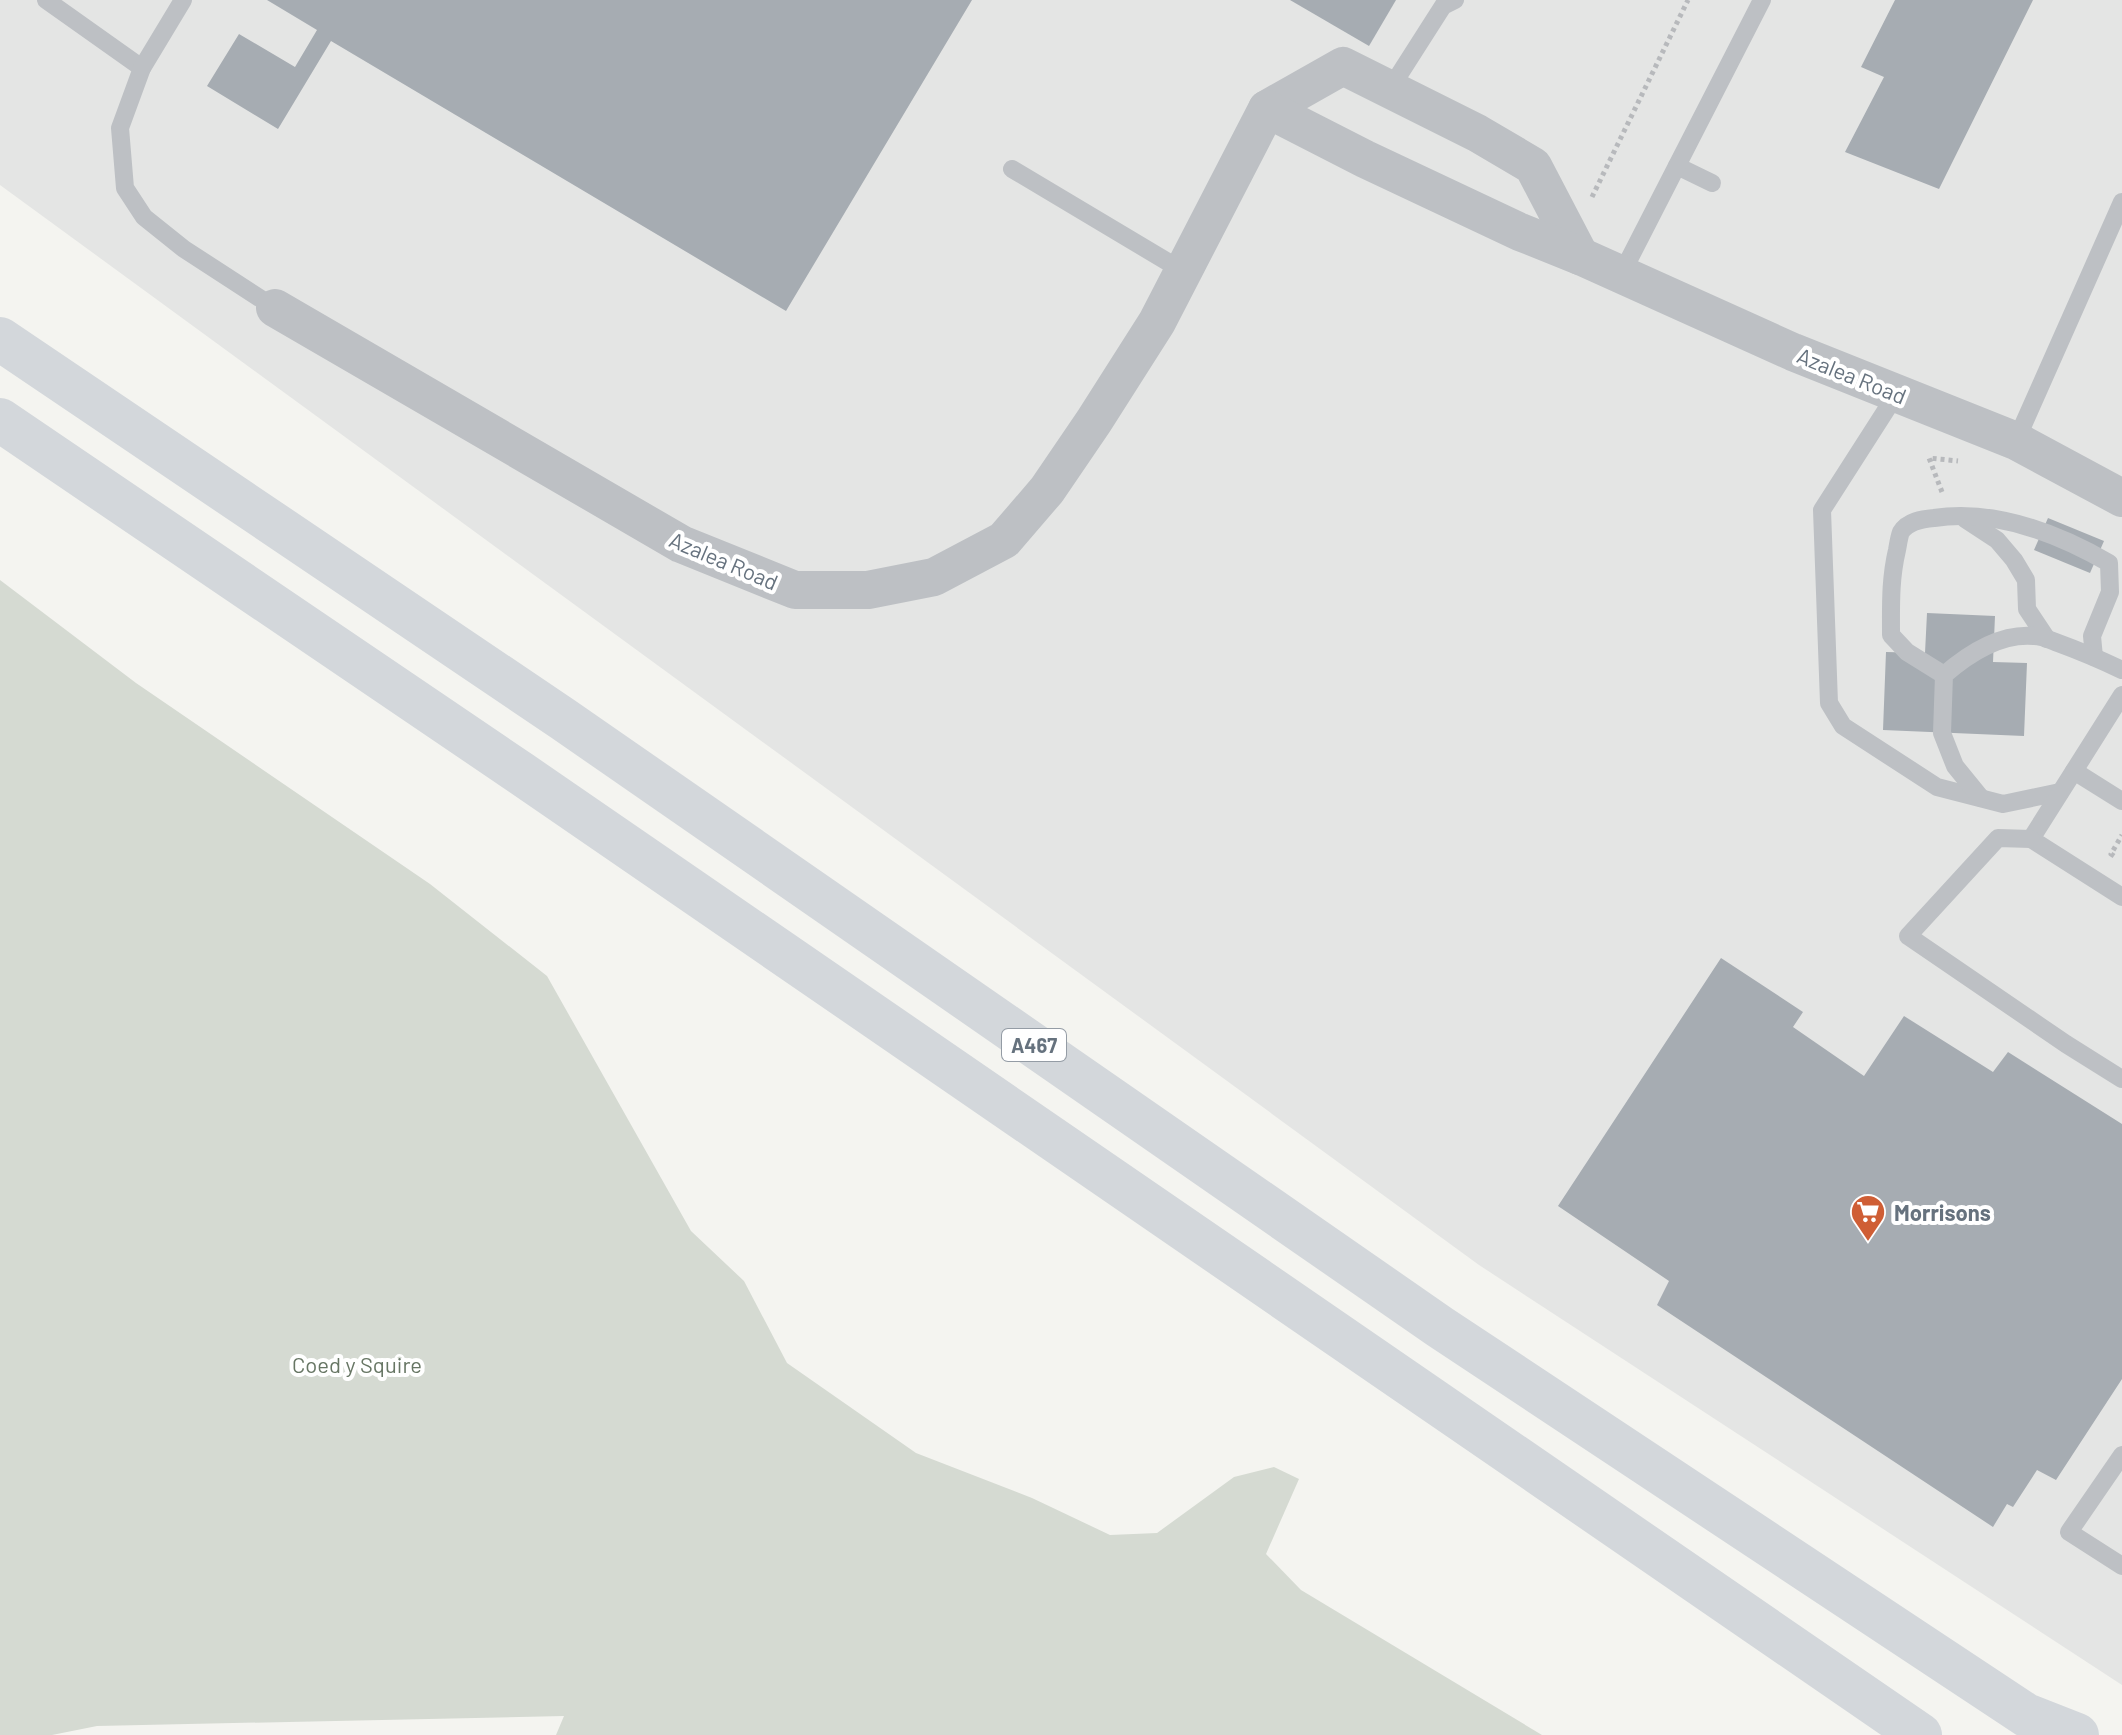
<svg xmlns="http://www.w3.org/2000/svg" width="2122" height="1735" font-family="Barlow,sans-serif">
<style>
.built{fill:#e4e5e4}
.green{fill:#d5dad2}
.building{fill:#a6acb2}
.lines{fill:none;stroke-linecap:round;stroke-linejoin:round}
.path{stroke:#b7b9bc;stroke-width:5;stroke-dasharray:4 4;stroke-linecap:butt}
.service{stroke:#bdc0c4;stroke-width:18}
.minor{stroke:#bdc0c4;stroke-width:38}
.primary{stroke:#d3d7db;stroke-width:44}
.labels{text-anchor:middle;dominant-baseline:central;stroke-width:8;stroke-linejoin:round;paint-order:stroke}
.shield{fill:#fff;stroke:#949ca5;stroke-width:2}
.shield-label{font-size:20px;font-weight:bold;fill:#66727e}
.street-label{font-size:22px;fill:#66727e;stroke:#fff}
.poi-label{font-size:22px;font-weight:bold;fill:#66727e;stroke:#fff;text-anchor:start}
.park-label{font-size:22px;fill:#677664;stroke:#fff}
</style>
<rect width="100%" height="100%" fill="#f4f4f0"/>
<path class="built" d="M0 0H2122V1685L1479 1265 0 185Z"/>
<path class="green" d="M0 580 136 683 430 884 547 976 691 1231 744 1281 787 1363 916 1453 1032 1498 1110 1535 1157 1533 1234 1477 1274 1467 1299 1479 1266 1554 1301 1590 1542 1735H556L564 1716 97 1726 52 1735H0Z"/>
<g class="building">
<path d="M267 0H972L786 311 331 41 278 129 207 86 239 34 295 67 317 30Z"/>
<path d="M1290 0H1396L1369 46Z"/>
<path d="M1895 0H2033L1939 189 1845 152 1884 77 1861 67Z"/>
<path d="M2048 518 2104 541 2090 573 2034 550Z"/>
<path d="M1927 613 1995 616 1993 662 2027 663 2024 736 1883 730 1886 652 1925 653Z"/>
<path d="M1721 958 1803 1012 1793 1027 1864 1076 1904 1016 1993 1072 2008 1052 2122 1124V1379L2056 1480 2037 1470 2013 1507 2007 1504 1993 1527 1657 1305 1669 1281 1558 1206Z"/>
</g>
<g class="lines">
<g class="path">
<path d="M1592 197 1688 0"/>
<path d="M1942 492 1929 458 1958 461"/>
<path d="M2114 856 2111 854 2122 835"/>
</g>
<g class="service">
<path d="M46 0 142 68"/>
<path d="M183 0 142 68 120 128 125 188 144 217 184 249 275 308"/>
<path d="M1390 89 1443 6 1455 0"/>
<path d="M1677 166 1712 183"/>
<path d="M1012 169 1183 271"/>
<path d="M1621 275 1762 0"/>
<path d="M1897 393 1822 510 1829 703 1843 726 1937 787 2003 804 2060 792"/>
<path d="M2016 441 2122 202"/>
<path d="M1965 519 1997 540 2014 560 2026 580 2027 609 2047 639"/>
<path d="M1944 675 1907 652 1891 635C1891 605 1890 580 1897 550 1898 545 1899 537 1901 532 1908 521 1922 519 1934 518 1994 509 2057 533 2109 563L2110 592 2092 636 2094 657"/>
<path d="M2122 695 2031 839 2122 897"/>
<path d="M2074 771 2122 801"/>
<path d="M1981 798 1955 766 1942 733 1944 675C1968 654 2001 633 2034 636 2042 636 2050 640 2058 643 2080 651 2101 660 2122 670"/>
<path d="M2031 839 1998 838 1908 936 2066 1044 2122 1079"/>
<path d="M2122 1455 2069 1532 2122 1566"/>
</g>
<g class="minor">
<path d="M1267 109 1343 66 1477 133 1533 166 1580 256"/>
<path d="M275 308 681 544 795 590H868L934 577 1004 540 1047 490 1094 421 1157 322 1267 109 1365 159 1520 232 1580 256 1793 352 2016 441 2122 498"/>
</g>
<g class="primary">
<path d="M0 339 563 719 1440 1327 2026 1715 2077 1735"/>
<path d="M0 420 522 774 1920 1735"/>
</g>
</g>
<defs>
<symbol id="supermarket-pin" viewBox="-11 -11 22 30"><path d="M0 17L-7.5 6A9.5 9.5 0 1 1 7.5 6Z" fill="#cf5e35" stroke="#fff"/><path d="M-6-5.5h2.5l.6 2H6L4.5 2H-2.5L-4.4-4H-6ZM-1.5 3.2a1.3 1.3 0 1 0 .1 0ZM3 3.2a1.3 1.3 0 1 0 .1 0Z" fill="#fff"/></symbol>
</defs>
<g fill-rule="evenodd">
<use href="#supermarket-pin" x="1848" y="1192" width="40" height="54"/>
</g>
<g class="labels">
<rect class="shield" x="1002" y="1029" width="64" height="32" rx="6"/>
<g class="shield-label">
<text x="1034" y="1045">A467</text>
</g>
<g class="street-label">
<text transform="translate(1852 375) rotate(22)">Azalea Road</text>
<text transform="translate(724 560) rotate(23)">Azalea Road</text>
</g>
<g class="poi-label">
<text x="1894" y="1212">Morrisons</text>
</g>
<g class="park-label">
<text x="357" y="1364">Coed y Squire</text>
</g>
</g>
</svg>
